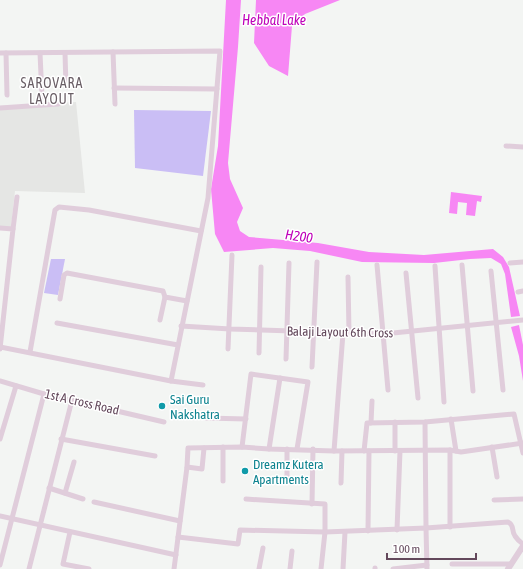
<svg xmlns="http://www.w3.org/2000/svg" width="523" height="569" font-family="'Asap Condensed',sans-serif">
<style>
.education{fill:#e5e6e4}
.green{fill:#cabef5}
.water{fill:#f787f4}
.lines{fill:none;stroke-linecap:round;stroke-linejoin:round}
.minor{stroke:#e0cddb;stroke-width:5}
.tertiary{stroke:#e0cddb;stroke-width:6}
.culture-dot{fill:#0f9aa8;stroke:#fff;stroke-width:1.5}
.labels{text-anchor:middle;dominant-baseline:central;stroke-width:3;stroke-linejoin:round;paint-order:stroke}
.street-label{font-size:13px;fill:#63485b;stroke:#fff}
.culture-label{font-size:13px;fill:#0d838f;stroke:#fff;text-anchor:start}
.water-label{font-size:14px;font-style:italic;fill:#be00b9;stroke:#fff}
.neighbourhood-label{font-size:14px;letter-spacing:1px;fill:#695e65;stroke:#fff}
</style>
<rect width="100%" height="100%" fill="#f3f5f3"/>
<path class="education" d="M76 102 85 193 15 191 11 227 0 226V106Z"/>
<g class="green">
<path d="M134 110 211 111 203 176 135 168Z"/>
<path d="M51 259H65L58 295 44 293Z"/>
</g>
<g class="water">
<path d="M226 0H241L238 47 228 163 230 179 243 208 237 222 240 231 249 237 318 243 369 252 424 255 493 249 503 257 509 267 520 316 511 317 505 274 501 264 491 258 470 259 434 263 362 262 310 251 273 248 224 252 215 234 211 189 218 146Z"/>
<path d="M256 0H340L305 14 292 26 288 76 269 66 254 43Z"/>
<path d="M451 192 482 196 481 202 477 201 475 216 466 215 467 203 458 202 457 214 449 213Z"/>
<path d="M519 325 523 345V381L519 356 511 327Z"/>
</g>
<g class="lines">
<g class="minor">
<path d="M113 52 115 104"/>
<path d="M0 53 220 51 208 198 171 381"/>
<path d="M6 53 7 95"/>
<path d="M40 53 42 97"/>
<path d="M65 53 66 87"/>
<path d="M114 88 217 89"/>
<path d="M0 108 58 104"/>
<path d="M506 146 523 147"/>
<path d="M0 228 13 229 0 349"/>
<path d="M13 229 17 197"/>
<path d="M510 263 523 262"/>
<path d="M377 265 388 390"/>
<path d="M462 265 473 391"/>
<path d="M435 266 444 402"/>
<path d="M491 271 503 390"/>
<path d="M406 273 418 398"/>
<path d="M348 277 349 333"/>
<path d="M518 292 523 291"/>
<path d="M60 299 64 275 67 273 163 291 165 297 187 301"/>
<path d="M160 320 165 297"/>
<path d="M57 323 178 345"/>
<path d="M181 326 230 329 383 334 523 320"/>
<path d="M0 347 171 381 203 385"/>
<path d="M228 349 232 255"/>
<path d="M30 352 55 210 59 207 89 210 201 231"/>
<path d="M259 353 261 267"/>
<path d="M286 359 289 263"/>
<path d="M312 367 317 262"/>
<path d="M0 381 44 394 164 422"/>
<path d="M206 418 246 419"/>
<path d="M451 419 456 451"/>
<path d="M395 422V451"/>
<path d="M425 422 426 528 508 522C515 525 511 531 515 536 517 539 520 542 523 544"/>
<path d="M371 423 372 401"/>
<path d="M0 439 16 386"/>
<path d="M61 439 155 456"/>
<path d="M242 447 251 374 308 382 297 449"/>
<path d="M492 447 497 477"/>
<path d="M269 449 280 378"/>
<path d="M287 449V479"/>
<path d="M450 450V527"/>
<path d="M334 451 343 333"/>
<path d="M364 451 367 423 425 422 514 414 523 453"/>
<path d="M187 467 202 469 204 448"/>
<path d="M223 481V447"/>
<path d="M341 483 342 451"/>
<path d="M49 488 83 499"/>
<path d="M65 493 74 462"/>
<path d="M246 499 325 504V532L321 569"/>
<path d="M494 500 523 499"/>
<path d="M94 502 180 521"/>
<path d="M312 504 313 449"/>
<path d="M0 516 176 555"/>
<path d="M397 530 400 451"/>
<path d="M368 531 369 451"/>
<path d="M70 532 63 564 89 569"/>
<path d="M178 537 238 544 240 530 325 532 426 528 427 569"/>
<path d="M452 564H511"/>
<path d="M0 565 44 394"/>
<path d="M29 569 72 400"/>
<path d="M174 569 187 467 188 448 242 447 269 449 334 451 450 450 461 452 523 443"/>
<path d="M259 569 263 548"/>
<path d="M290 569 292 551"/>
<path d="M343 569 345 532"/>
<path d="M375 569V568"/>
<path d="M393 569 427 565"/>
</g>
<path class="tertiary" d="M508 569 523 546"/>
</g>
<g class="culture-dot">
<circle cx="162" cy="406" r="4"/>
<circle cx="245" cy="471" r="4"/>
</g>
<g class="labels">
<g class="street-label">
<text transform="translate(340 332) rotate(1)">Balaji Layout 6th Cross</text>
<text transform="translate(82 402) rotate(13)">1st A Cross Road</text>
</g>
<g class="culture-label">
<text x="170" y="399">Sai Guru<tspan x="170" dy="15">Nakshatra</tspan></text>
<text x="253" y="464">Dreamz Kutera<tspan x="253" dy="15">Apartments</tspan></text>
</g>
<g class="water-label">
<text x="274" y="20">Hebbal Lake</text>
<text transform="translate(299 236) rotate(8)">H200</text>
</g>
<g class="neighbourhood-label">
<text x="52" y="83">SAROVARA<tspan x="52" dy="16">LAYOUT</tspan></text>
</g>
</g>
<path d="M387 553v6h89v-6" fill="none" stroke="#63485b" stroke-width="2"/>
<text x="393" y="553" font-size="12" fill="#63485b" stroke="#ffffff" stroke-width="3" paint-order="stroke">100 m</text>
</svg>
